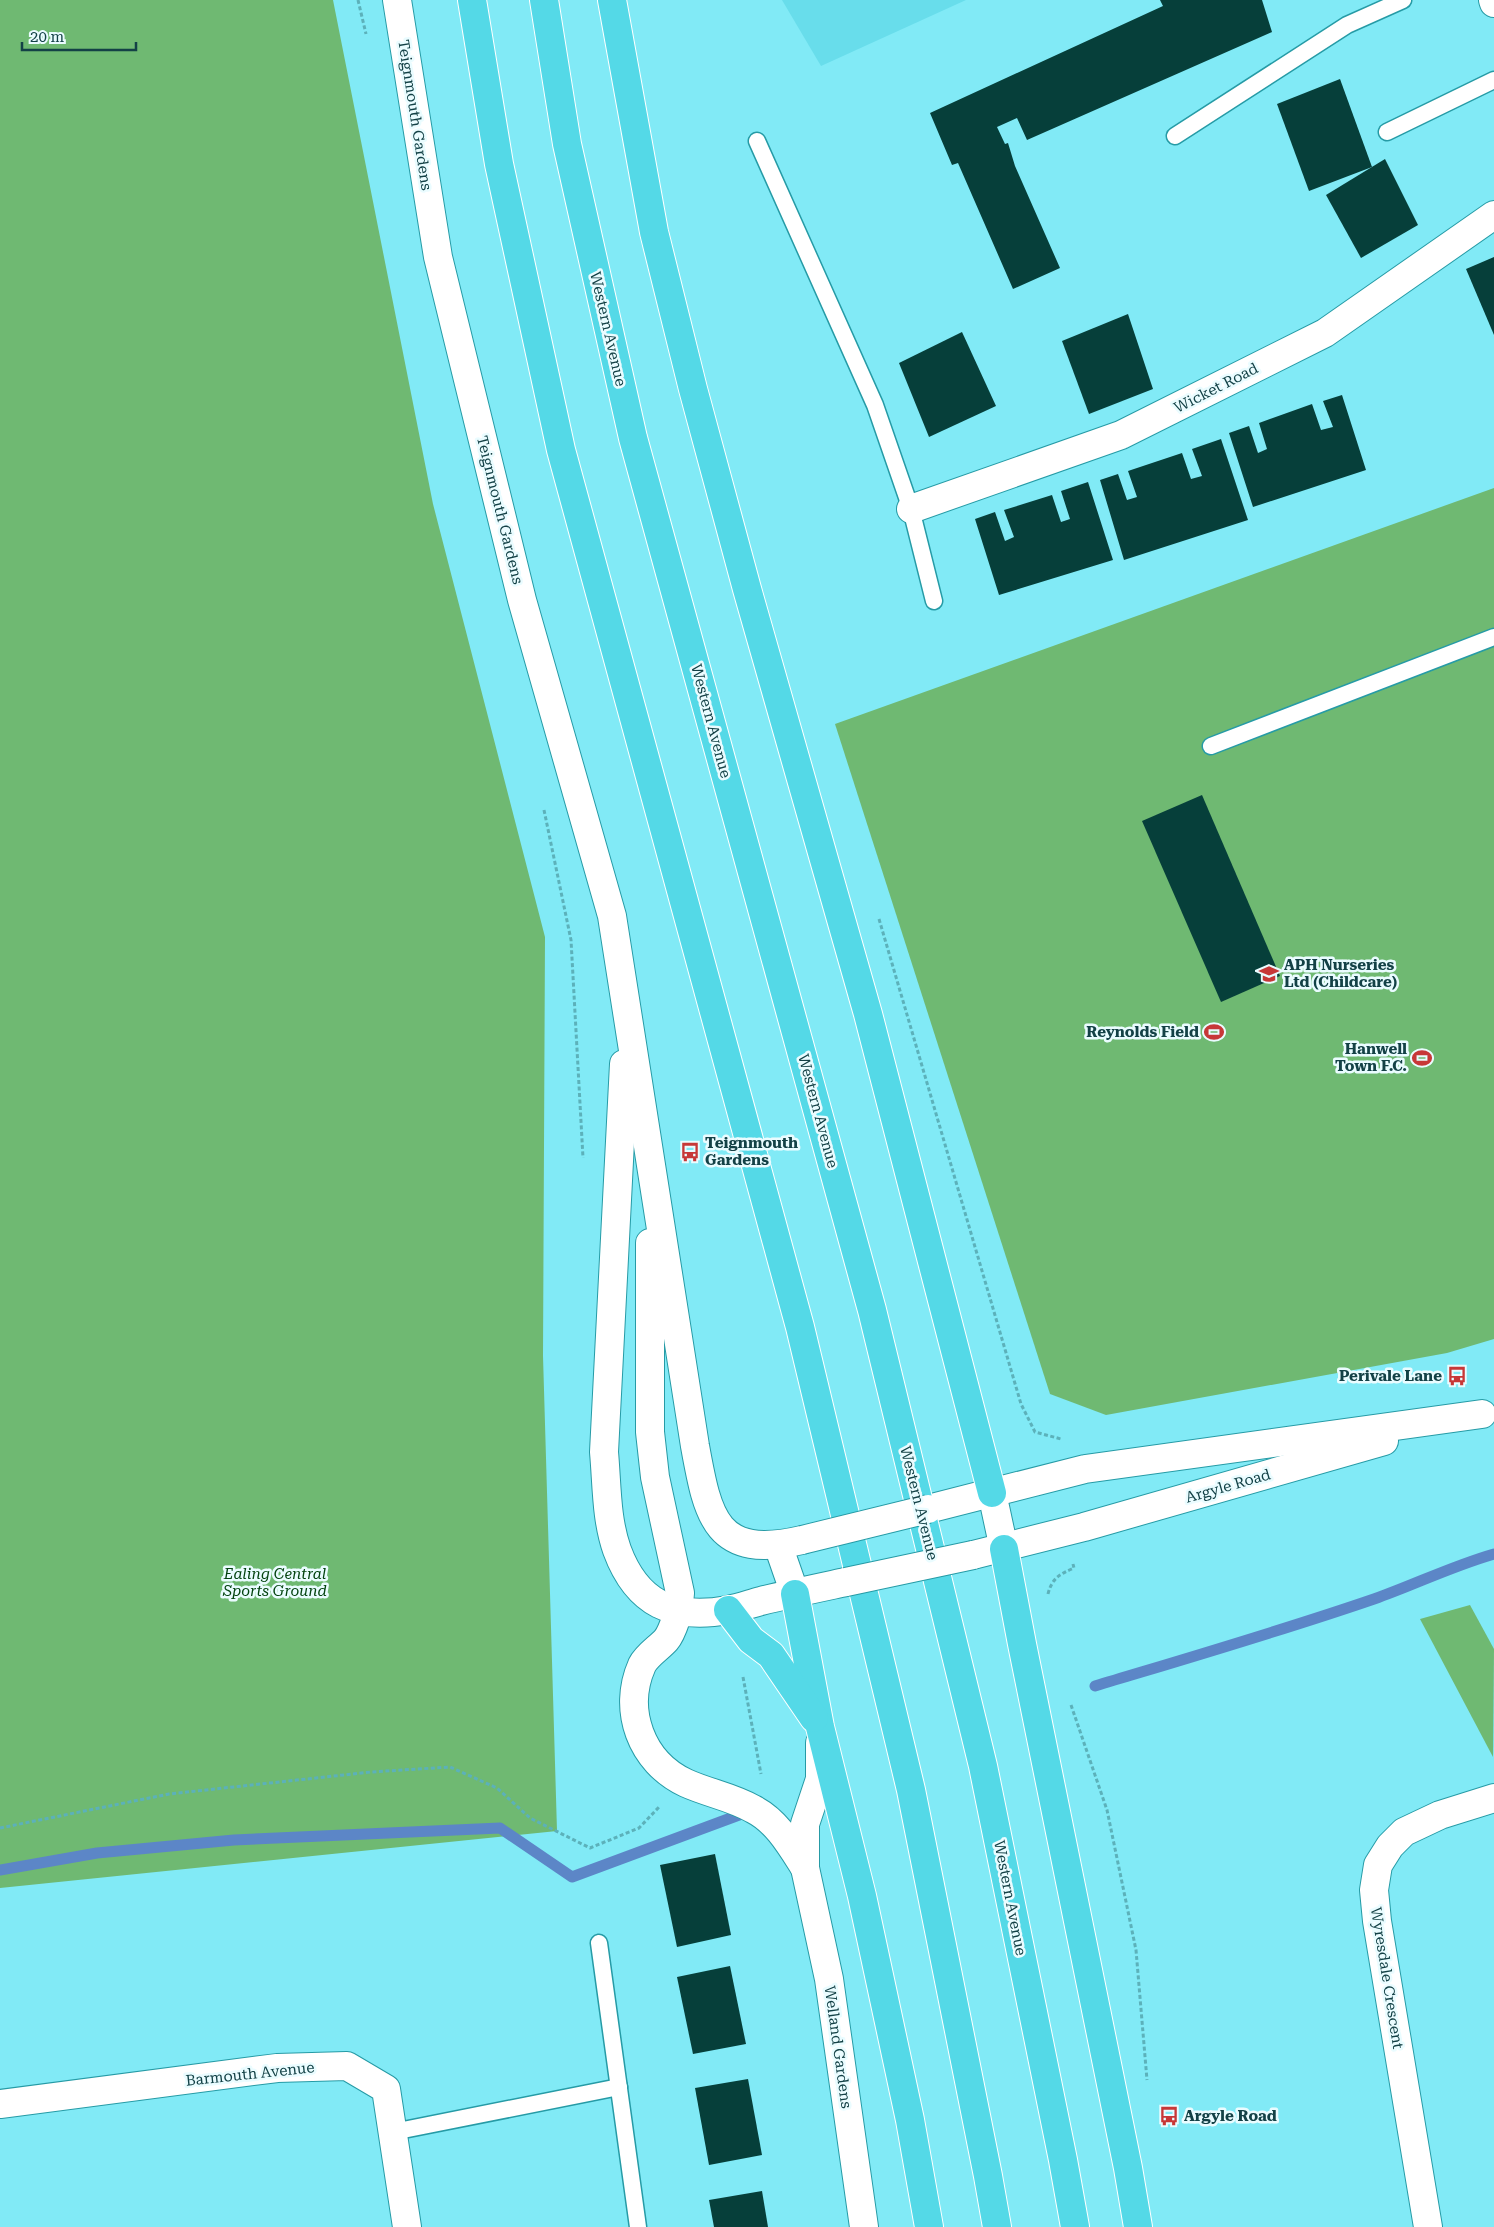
<svg xmlns="http://www.w3.org/2000/svg" width="1494" height="2227" font-family="'Roboto Serif',serif">
<style>
.built{fill:#68ddeb}
.green{fill:#6fb972}
.lines{fill:none;stroke-linecap:round;stroke-linejoin:round}
.stream{stroke:#5c86c7;stroke-width:11}
.building{fill:#063f3a}
.lane-casing{stroke:#269ba6;stroke-width:19}
.street-casing{stroke:#269ba6;stroke-width:30}
.secondary-casing{stroke:#269ba6;stroke-width:30}
.highway-casing{stroke:#fff;stroke-width:30}
.path{stroke:#5cb1ba;stroke-width:3;stroke-dasharray:4 2.5;stroke-linecap:butt}
.lane{stroke:#fff;stroke-width:16}
.street{stroke:#fff;stroke-width:28}
.secondary{stroke:#fff;stroke-width:28}
.highway{stroke:#54d9e7;stroke-width:28}
.secondary-bridge-casing{stroke:#269ba6;stroke-width:30;stroke-linecap:butt}
.secondary-bridge{stroke:#fff;stroke-width:28}
.labels{text-anchor:middle;dominant-baseline:central;stroke-width:5;stroke-linejoin:round;paint-order:stroke}
.street-label{font-size:15px;fill:#134146;stroke:#eafcff}
.poi-label{font-size:15px;font-weight:bold;fill:#134146;stroke:#eafcff;text-anchor:start}
.park-label{font-size:15px;font-style:italic;fill:#03430f;stroke:#eafcff}
</style>
<rect width="100%" height="100%" fill="#81eaf6"/>
<path class="built" d="M782 0H966L821 66Z"/>
<g class="green">
<path d="M0 0H333L433 504 545 937 543 1356 557 1831 0 1888Z"/>
<path d="M1494 488V1339L1447 1353 1106 1415 1050 1394 835 724Z"/>
<path d="M1470 1605 1494 1649 1493 1757 1420 1619Z"/>
</g>
<g class="lines">
<g class="stream">
<path d="M1095 1686C1188 1658 1281 1631 1374 1599 1414 1585 1452 1566 1494 1554"/>
<path d="M0 1870 97 1853 234 1840 500 1828 572 1877 739 1815"/>
</g>
</g>
<g class="building">
<path d="M1160 0H1262L1272 32 1027 140 1017 118 997 127 1005 144 1008 143 1015 166 1060 268 1013 289 958 163 952 165 930 113 1163 6Z"/>
<path d="M1340 79 1372 167 1309 191 1277 104Z"/>
<path d="M1385 159 1418 225 1361 258 1326 195Z"/>
<path d="M1494 257V335L1466 269Z"/>
<path d="M1128 314 1153 389 1089 414 1062 341Z"/>
<path d="M962 332 996 406 929 437 899 363Z"/>
<path d="M1342 395 1366 470 1253 507 1229 433 1249 426 1258 453 1267 449 1259 423 1312 404 1321 430 1333 427 1323 401Z"/>
<path d="M1221 439 1248 520 1124 560 1100 480 1118 474 1127 500 1137 497 1128 471 1182 453 1191 479 1202 476 1192 449Z"/>
<path d="M1088 482 1113 560 999 595 975 519 995 512 1005 541 1014 537 1004 510 1052 495 1061 522 1070 519 1061 491Z"/>
<path d="M1202 795 1280 976 1221 1002 1142 821Z"/>
<path d="M715 1854 731 1935 677 1947 660 1865Z"/>
<path d="M730 1966 746 2044 693 2054 677 1977Z"/>
<path d="M748 2079 762 2155 709 2165 695 2088Z"/>
<path d="M762 2191 768 2227H714L709 2200Z"/>
</g>
<g class="lines">
<defs>
<g id="lane">
<path d="M1387 132 1494 80"/>
<path d="M1175 136 1347 25 1403 0"/>
<path d="M757 141 875 405 911 509 934 601"/>
<path d="M1211 746 1494 637"/>
<path d="M599 1943 638 2227"/>
<path d="M393 2132 619 2087"/>
</g>
<g id="street">
<path d="M1493 0 1494 3"/>
<path d="M911 509 1121 435 1325 333 1494 215"/>
<path d="M678 1613C675 1621 672 1633 666 1640 659 1648 647 1655 642 1665 622 1710 641 1762 686 1783 708 1793 732 1797 753 1809 777 1821 791 1846 805 1868"/>
<path d="M820 1743V1779L805 1824V1868L829 1979 864 2227"/>
<path d="M0 2104 277 2068 347 2066 386 2089 407 2227"/>
<path d="M1428 2227 1377 1921 1374 1890 1378 1865 1390 1846 1404 1832 1440 1815 1494 1798"/>
</g>
<g id="secondary">
<path d="M397 0 438 257 522 600 612 916 695 1446C708 1518 716 1560 802 1540"/>
<path d="M624 1064 604 1452C607 1485 606 1519 617 1550 637 1604 673 1620 728 1610 739 1608 750 1604 761 1601 789 1594 818 1588 846 1582"/>
<path d="M650 1243V1432L655 1477 680 1593 678 1613"/>
<path d="M992 1493 1004 1549"/>
<path d="M928 1509 1085 1469 1482 1414"/>
<path d="M778 1545 795 1594"/>
<path d="M973 1555 1084 1527 1384 1441"/>
</g>
<g id="highway">
<path d="M472 0 499 164 561 450 800 1327 911 1790 988 2176 997 2227"/>
<path d="M544 0 567 144 633 438 872 1310 983 1766 1063 2160 1075 2227"/>
<path d="M612 0 654 232 693 389 747 589 868 1014 992 1493"/>
<path d="M1004 1549 1022 1644 1128 2168 1138 2227"/>
<path d="M795 1594 820 1727 862 1896 910 2120 929 2227"/>
<path d="M728 1610 751 1640 771 1655 814 1718"/>
</g>
</defs>
<use href="#lane" class="lane-casing"/>
<use href="#street" class="street-casing"/>
<use href="#secondary" class="secondary-casing"/>
<use href="#highway" class="highway-casing"/>
<g class="path">
<path d="M358 0 366 34"/>
<path d="M544 810 571 940 583 1158"/>
<path d="M879 919 1021 1404 1035 1432 1061 1439"/>
<path d="M1048 1594C1052 1578 1060 1574 1074 1568L1073 1564"/>
<path d="M743 1677 761 1774"/>
<path d="M1071 1705 1107 1810 1136 1950 1147 2080"/>
<path d="M0 1828 169 1794 371 1772 450 1767 497 1788 530 1818 590 1848 639 1828 660 1806"/>
</g>
<use href="#lane" class="lane"/>
<use href="#street" class="street"/>
<use href="#secondary" class="secondary"/>
<use href="#highway" class="highway"/>
<defs>
<g id="secondary-bridge">
<path d="M802 1540 928 1509"/>
<path d="M846 1582 973 1555"/>
</g>
</defs>
<use href="#secondary-bridge" class="secondary-bridge-casing"/>
<use href="#secondary-bridge" class="secondary-bridge"/>
</g>
<defs>
<symbol id="school-bare" viewBox="-9 -9 18 18"><path d="M0-5L7-2L0 1L-7-2ZM-4 1L0 2.5L4 1V4Q0 6-4 4Z" fill="#c73838" stroke="#eafcff" stroke-width="2.5" paint-order="stroke"/></symbol>
<symbol id="stadium-bare" viewBox="-9 -9 18 18"><path d="M0-5a6.5 5 0 1 0 0 10a6.5 5 0 1 0 0-10ZM-3.5-1.8h7v3.6h-7Z" fill="#c73838" stroke="#eafcff" stroke-width="2.5" paint-order="stroke"/></symbol>
<symbol id="bus-bare" viewBox="-9 -9 18 18"><path d="M-5-6H5V4H4V6H2V4H-2V6H-4V4H-5ZM-3.5-4V0h7V-4ZM-3.5 1.2v1.5H-2V1.2ZM2 1.2v1.5H3.5V1.2Z" fill="#c73838" stroke="#eafcff" stroke-width="2.5" paint-order="stroke"/></symbol>
</defs>
<g fill-rule="evenodd">
<use href="#school-bare" x="1255" y="960" width="28" height="28"/>
<use href="#stadium-bare" x="1200" y="1018" width="28" height="28"/>
<use href="#stadium-bare" x="1408" y="1044" width="28" height="28"/>
<use href="#bus-bare" x="676" y="1138" width="28" height="28"/>
<use href="#bus-bare" x="1443" y="1362" width="28" height="28"/>
<use href="#bus-bare" x="1155" y="2102" width="28" height="28"/>
</g>
<g class="labels">
<g class="street-label">
<text transform="translate(415 115) rotate(81)">Teignmouth Gardens</text>
<text transform="translate(608 329) rotate(77)">Western Avenue</text>
<text transform="translate(1216 388) rotate(-27)">Wicket Road</text>
<text transform="translate(500 510) rotate(76)">Teignmouth Gardens</text>
<text transform="translate(711 721) rotate(75)">Western Avenue</text>
<text transform="translate(818 1111) rotate(75)">Western Avenue</text>
<text transform="translate(1228 1486) rotate(-16)">Argyle Road</text>
<text transform="translate(919 1503) rotate(76)">Western Avenue</text>
<text transform="translate(1010 1898) rotate(79)">Western Avenue</text>
<text transform="translate(1387 1978) rotate(81)">Wyresdale Crescent</text>
<text transform="translate(838 2047) rotate(82)">Welland Gardens</text>
<text transform="translate(250 2074) rotate(-6)">Barmouth Avenue</text>
</g>
<g class="poi-label">
<text x="1284" y="965">APH Nurseries<tspan x="1284" dy="17">Ltd (Childcare)</tspan></text>
<text x="1199" y="1032" text-anchor="end">Reynolds Field</text>
<text x="1407" y="1049" text-anchor="end">Hanwell<tspan x="1407" dy="17">Town F.C.</tspan></text>
<text x="705" y="1143">Teignmouth<tspan x="705" dy="17">Gardens</tspan></text>
<text x="1442" y="1376" text-anchor="end">Perivale Lane</text>
<text x="1184" y="2116">Argyle Road</text>
</g>
<g class="park-label">
<text x="275" y="1574">Ealing Central<tspan x="275" dy="17">Sports Ground</tspan></text>
</g>
</g>
<path d="M22 42v8h114v-8" fill="none" stroke="#134146" stroke-width="2.5"/>
<text x="30" y="42" font-size="15" fill="#134146" stroke="#eafcff" stroke-width="4" paint-order="stroke">20 m</text>
</svg>
